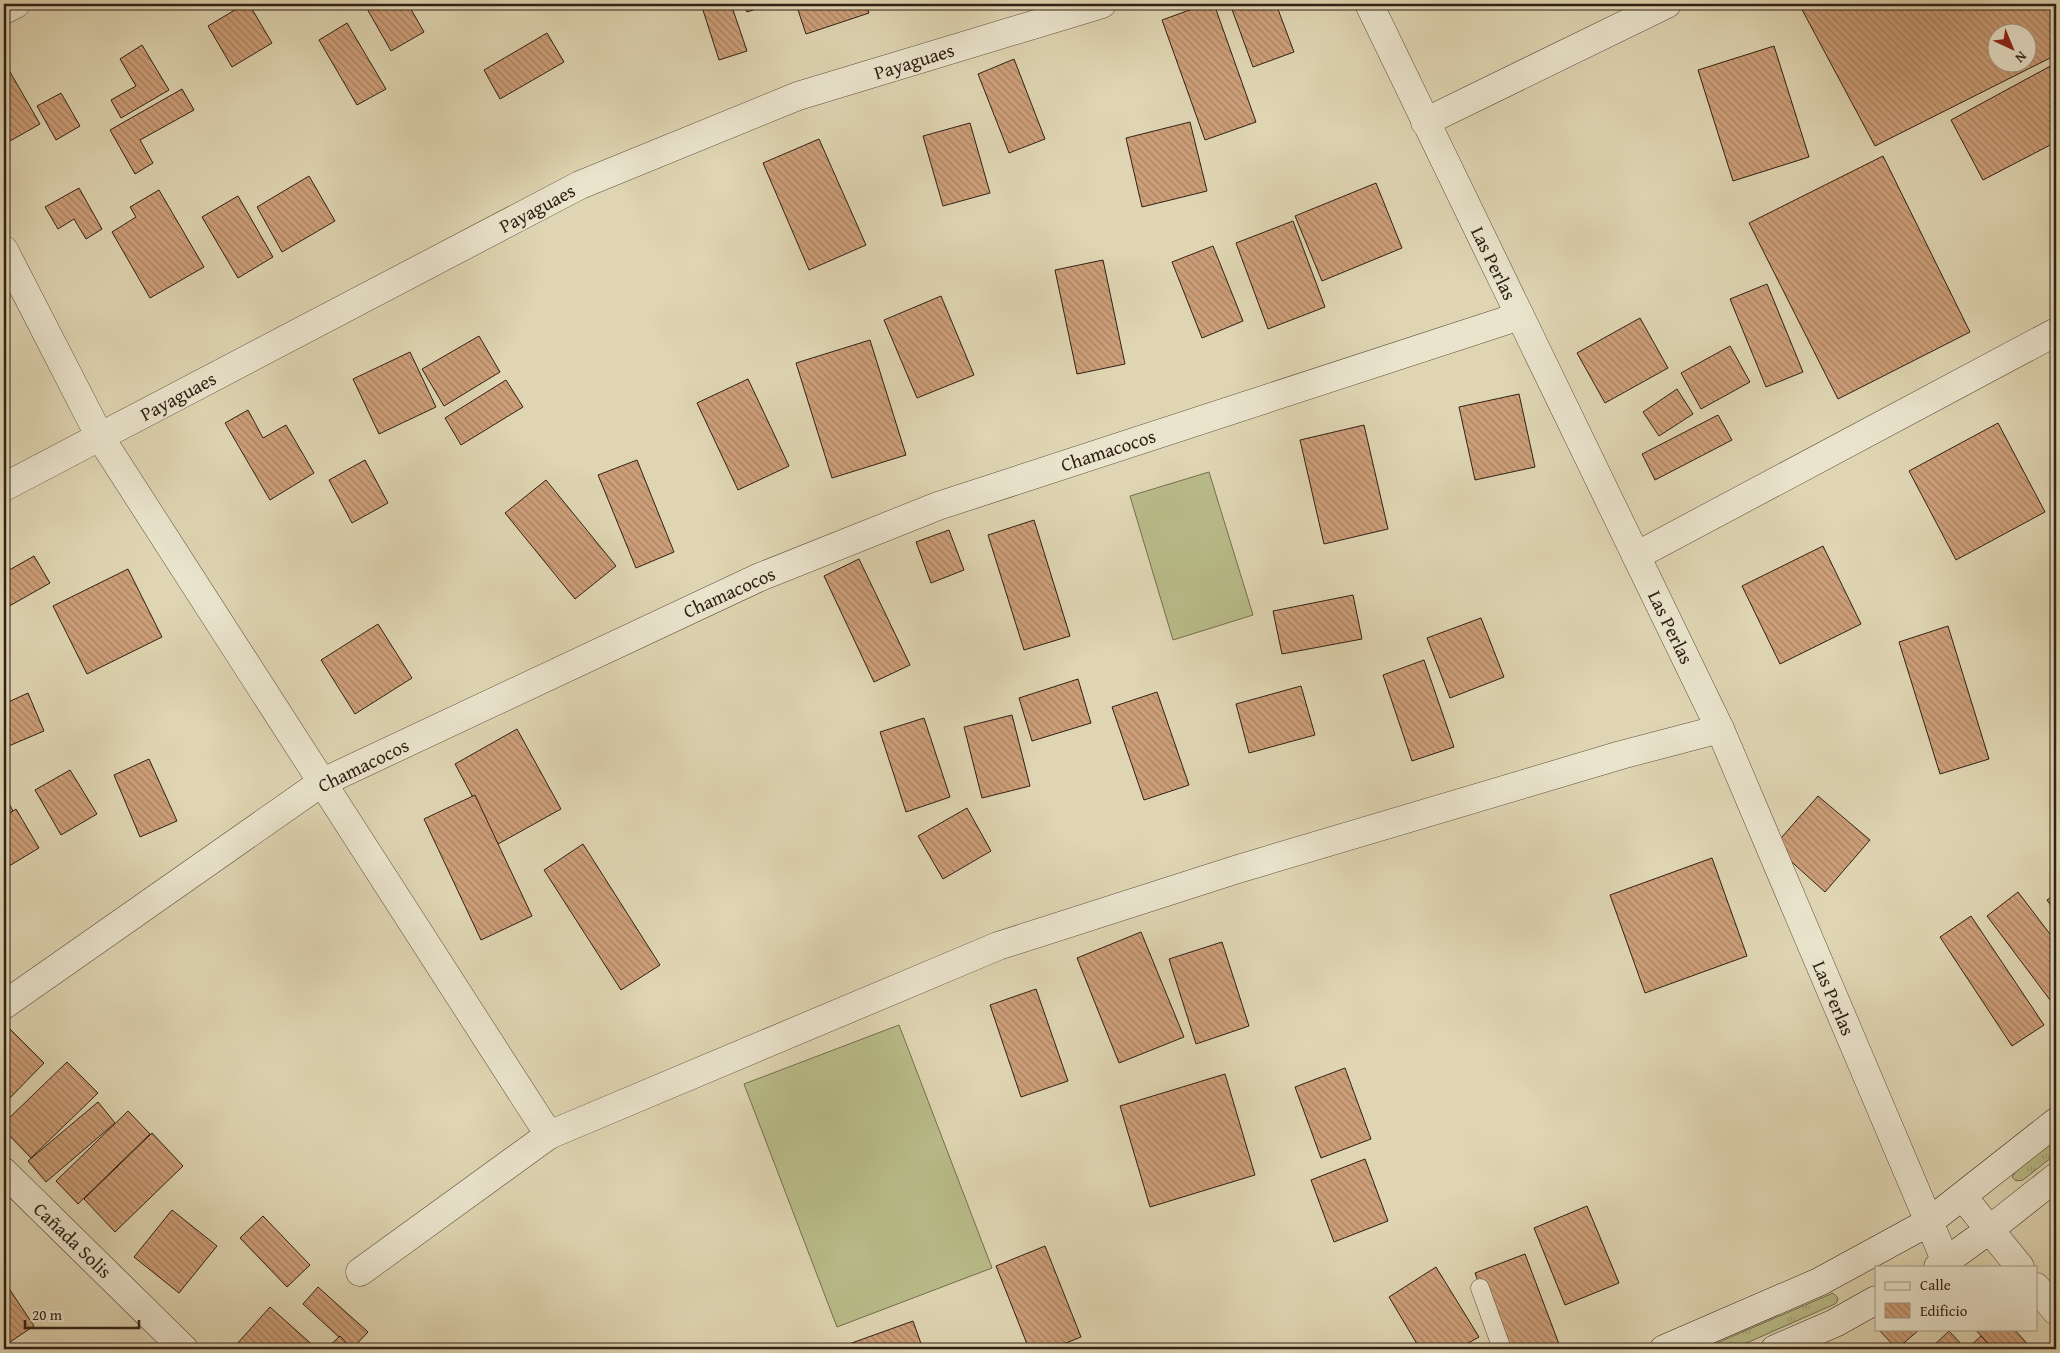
<svg xmlns="http://www.w3.org/2000/svg" width="2060" height="1353" font-family="'Gentium Book Plus',serif">
<style>
.grass{fill:url(#grass-tufts);stroke:#746e4e}
.garden{fill:#b8bb88;stroke:#746e4e}
.building{fill:url(#building-back-hatch);stroke:#302115;fill-rule:evenodd}
.lines{fill:none;stroke-linecap:round;stroke-linejoin:round}
.lane-casing{stroke:#5c4e3c;stroke-width:19}
.street-casing{stroke:#5c4e3c;stroke-width:29}
.secondary-casing{stroke:#302115;stroke-width:29}
.lane{stroke:#eae4cd;stroke-width:18}
.street{stroke:#eae4cd;stroke-width:28}
.secondary{stroke:#eae4cd;stroke-width:28}
.labels{text-anchor:middle;dominant-baseline:central;stroke-width:4;stroke-linejoin:round;paint-order:stroke}
.street-label{font-size:19px;fill:#302115;stroke:#eae4cd}
</style>
<defs>
<pattern id="grass-tufts" width="24" height="20" patternUnits="userSpaceOnUse" patternTransform="scale(1.25)"><rect width="24" height="20" fill="#b8bb88"/><path d="M3 7l-1-3M5 7V3M7 7l1-3M15 17l-1-3M17 17v-4M19 17l1-3" fill="none" stroke="#9ea074"/></pattern>
<pattern id="building-back-hatch" width="6" height="6" patternUnits="userSpaceOnUse" patternTransform="scale(1.25)"><rect width="6" height="6" fill="#cd9f79"/><path d="M-1 5l2 2M0 0l6 6M5-1l2 2" fill="none" stroke="#a78162"/></pattern>
</defs>
<rect width="100%" height="100%" fill="#dfd5b2"/>
<filter id="stains"><feTurbulence type="fractalNoise" baseFrequency=".004" numOctaves="4"/><feColorMatrix values="0 0 0 0 .2 0 0 0 0 .09 0 0 0 0 .02 0 0 0 .5 -.17"/></filter>
<radialGradient id="worn" r=".72"><stop offset=".6" stop-color="#630" stop-opacity="0"/><stop offset="1" stop-color="#630" stop-opacity=".3"/></radialGradient>
<g class="grass">
<path d="M2056 1139V1154L2023 1180 2016 1181 2012 1177 2016 1171Z"/>
<path d="M1833 1293 1838 1298 1837 1302 1835 1304 1733 1349H1703Z"/>
</g>
<g class="garden">
<path d="M1209 472 1253 615 1173 640 1130 496Z"/>
<path d="M899 1025 992 1268 837 1327 744 1084Z"/>
</g>
<g class="building">
<path d="M245 4H249L272 43 232 67 208 26Z"/>
<path d="M371 4H408L424 32 391 51 366 7Z"/>
<path d="M701 4H731L747 51 719 60Z"/>
<path d="M744 4H771L747 12Z"/>
<path d="M796 4H866L869 13 806 34Z"/>
<path d="M1206 4H1214L1256 122 1205 140 1162 20Z"/>
<path d="M1230 4H1276L1294 52 1253 67Z"/>
<path d="M1799 4H2056V55L1875 146ZM1998 32H2028V62H1998Z"/>
<path d="M347 23 386 89 357 105 319 40Z"/>
<path d="M547 33 564 62 500 99 484 70Z"/>
<path d="M142 45 169 90 121 118 111 100 136 86 120 59Z"/>
<path d="M1774 46 1809 157 1733 181 1698 70Z"/>
<path d="M1014 59 1045 139 1009 153 978 74Z"/>
<path d="M2056 63V142L1983 180 1951 120Z"/>
<path d="M6 65 40 124 10 141 4 129V66Z"/>
<path d="M182 89 194 110 140 140 153 163 135 174 110 130Z"/>
<path d="M61 93 80 126 56 140 37 106Z"/>
<path d="M1190 122 1207 191 1142 207 1126 138Z"/>
<path d="M970 123 990 193 943 206 923 136Z"/>
<path d="M819 139 866 245 809 270 763 163Z"/>
<path d="M1883 156 1970 332 1838 399 1749 223Z"/>
<path d="M309 176 335 221 282 252 257 207Z"/>
<path d="M1376 183 1402 248 1322 281 1295 216Z"/>
<path d="M79 188 102 229 86 239 74 219 58 229 45 207Z"/>
<path d="M159 190 204 267 150 298 112 232 136 217 130 207Z"/>
<path d="M238 196 273 257 238 278 202 217Z"/>
<path d="M1293 221 1325 307 1268 329 1236 243Z"/>
<path d="M1213 246 1243 321 1202 338 1172 262Z"/>
<path d="M1103 260 1125 364 1077 374 1055 270Z"/>
<path d="M1767 284 1803 372 1766 387 1730 299Z"/>
<path d="M941 296 974 375 917 398 884 320Z"/>
<path d="M1640 318 1668 368 1605 403 1577 353Z"/>
<path d="M479 336 500 372 444 406 422 369Z"/>
<path d="M870 340 906 455 832 478 796 363Z"/>
<path d="M1730 346 1750 382 1701 409 1681 373Z"/>
<path d="M410 352 436 407 379 434 353 379Z"/>
<path d="M748 379 789 466 738 490 697 403Z"/>
<path d="M506 380 523 407 461 445 445 418Z"/>
<path d="M1677 389 1693 414 1659 436 1643 412Z"/>
<path d="M1519 394 1535 467 1475 480 1459 407Z"/>
<path d="M248 410 263 438 286 425 314 473 270 500 225 423Z"/>
<path d="M1718 415 1732 440 1655 480 1642 454Z"/>
<path d="M1998 423 2045 512 1956 560 1909 471Z"/>
<path d="M1364 425 1388 529 1324 544 1300 440Z"/>
<path d="M365 460 388 503 352 523 329 480Z"/>
<path d="M637 460 674 552 636 568 598 475Z"/>
<path d="M546 480 616 566 575 599 505 513Z"/>
<path d="M1034 520 1070 636 1024 650 988 535Z"/>
<path d="M949 530 964 570 931 583 916 542Z"/>
<path d="M1823 546 1861 624 1780 664 1742 586Z"/>
<path d="M34 556 50 583 4 609V573Z"/>
<path d="M859 559 910 665 874 682 824 576Z"/>
<path d="M128 569 162 637 87 674 53 606Z"/>
<path d="M1353 595 1362 639 1282 654 1273 611Z"/>
<path d="M1481 618 1504 677 1450 698 1427 638Z"/>
<path d="M378 624 412 678 355 714 321 660Z"/>
<path d="M1948 626 1989 759 1940 774 1899 642Z"/>
<path d="M1424 660 1454 747 1412 761 1383 675Z"/>
<path d="M1078 679 1091 723 1032 741 1019 698Z"/>
<path d="M1301 686 1315 735 1249 753 1236 704Z"/>
<path d="M1157 692 1189 785 1144 800 1112 707Z"/>
<path d="M28 693 44 731 4 748V704Z"/>
<path d="M1012 715 1030 786 982 798 964 727Z"/>
<path d="M924 718 950 797 906 812 880 732Z"/>
<path d="M517 729 561 809 498 844 455 764Z"/>
<path d="M149 759 177 821 140 837 114 775Z"/>
<path d="M70 770 97 814 61 835 35 790Z"/>
<path d="M4 794 13 811 4 817Z"/>
<path d="M475 795 532 916 481 940 424 819Z"/>
<path d="M1818 796 1870 840 1825 892 1774 846Z"/>
<path d="M967 808 991 851 943 879 918 836Z"/>
<path d="M16 809 39 848 4 869V817Z"/>
<path d="M583 844 660 965 621 990 544 870Z"/>
<path d="M1712 858 1747 956 1645 993 1610 895Z"/>
<path d="M2018 892 2056 942V1008L1987 916Z"/>
<path d="M2056 894V913L2047 900Z"/>
<path d="M1971 916 2044 1025 2012 1046 1940 937Z"/>
<path d="M1141 932 1184 1037 1119 1063 1077 958Z"/>
<path d="M1222 942 1249 1026 1196 1044 1169 959Z"/>
<path d="M1036 989 1068 1081 1021 1097 990 1005Z"/>
<path d="M4 1023 44 1063 4 1104Z"/>
<path d="M67 1062 98 1093 31 1158 4 1130V1123Z"/>
<path d="M1345 1068 1371 1139 1321 1158 1295 1087Z"/>
<path d="M1225 1074 1255 1175 1150 1207 1120 1106Z"/>
<path d="M98 1102 115 1123 46 1182 28 1161Z"/>
<path d="M128 1111 150 1134 78 1204 56 1181Z"/>
<path d="M152 1133 183 1166 115 1232 84 1199Z"/>
<path d="M1365 1159 1388 1221 1334 1242 1311 1180Z"/>
<path d="M1587 1206 1619 1283 1565 1305 1534 1228Z"/>
<path d="M172 1210 217 1246 179 1293 134 1257Z"/>
<path d="M263 1216 310 1265 287 1287 240 1238Z"/>
<path d="M1045 1246 1081 1337 1051 1349H1029L996 1266Z"/>
<path d="M1525 1254 1559 1344 1545 1349H1503L1475 1273Z"/>
<path d="M1436 1267 1479 1337 1458 1349H1420L1389 1297Z"/>
<path d="M4 1281 34 1326 4 1346Z"/>
<path d="M318 1287 368 1332 352 1349 303 1304Z"/>
<path d="M270 1307 317 1349H241L236 1345Z"/>
<path d="M913 1321 923 1349H835Z"/>
<path d="M1878 1329H1920L1897 1349Z"/>
<path d="M1975 1329H2014L2032 1349H1993Z"/>
<path d="M1949 1331 1966 1349H1930Z"/>
<path d="M340 1336 352 1349H326Z"/>
<path d="M1981 1336 1993 1349H1967Z"/>
</g>
<g class="lines">
<defs>
<path id="lane" d="M1480 1288 1502 1349"/>
<g id="street">
<path d="M1369 4 1720 729 1946 1262"/>
<path d="M4 10 16 4"/>
<path d="M1425 122 1667 4"/>
<path d="M4 250 100 437 549 1135"/>
<path d="M4 487 580 185 798 96 1102 4"/>
<path d="M1636 556 2056 332"/>
<path d="M4 1005 321 783 760 577 938 506 1520 316"/>
<path d="M1963 1197 2020 1267"/>
<path d="M360 1272 549 1135 998 946 1238 869 1621 755 1720 729"/>
<path d="M2036 1287 2056 1311"/>
</g>
<g id="secondary">
<path d="M4 1172 184 1349"/>
<path d="M1938 1267 1989 1230 2056 1177"/>
<path d="M1664 1349 1819 1282 1929 1222 2056 1122"/>
<path d="M1775 1349 1835 1323 1876 1300"/>
</g>
</defs>
<use href="#lane" class="lane-casing"/>
<use href="#street" class="street-casing"/>
<use href="#secondary" class="secondary-casing"/>
<use href="#lane" class="lane"/>
<use href="#street" class="street"/>
<use href="#secondary" class="secondary"/>
</g>
<g class="labels">
<g class="street-label">
<text transform="translate(914 61) rotate(-17)">Payaguaes</text>
<text transform="translate(537 208) rotate(-28)">Payaguaes</text>
<text transform="translate(1494 263) rotate(64)">Las Perlas</text>
<text transform="translate(178 396) rotate(-28)">Payaguaes</text>
<text transform="translate(1108 450) rotate(-18)">Chamacocos</text>
<text transform="translate(729 592) rotate(-24)">Chamacocos</text>
<text transform="translate(1671 627) rotate(64)">Las Perlas</text>
<text transform="translate(363 765) rotate(-26)">Chamacocos</text>
<text transform="translate(1834 998) rotate(67)">Las Perlas</text>
<text transform="translate(73 1240) rotate(44)">Cañada Solis</text>
</g>
</g>
<rect width="2060" height="1353" fill="none" stroke="#dfd5b2" stroke-width="20"/>
<rect x="5" y="5" width="2050" height="1343" fill="none" stroke="#302115" stroke-width="2.5"/>
<rect x="10" y="10" width="2040" height="1333" fill="none" stroke="#302115"/>
<rect x="1875" y="1266" width="162" height="65" fill="#eae4cd" stroke="#a09683"/>
<rect x="1885" y="1282" width="25" height="8" fill="#eae4cd" stroke="#a09683"/>
<text x="1920" y="1290" font-size="15" fill="#302115">Calle</text>
<rect x="1885" y="1303" width="25" height="15" fill="url(#building-back-hatch)" stroke="#a09683"/>
<text x="1920" y="1316" font-size="15" fill="#302115">Edificio</text>
<g transform="translate(2012 48) rotate(136)"><circle r="24" fill="#eae4cd" stroke="#a09683"/>
<path d="M0-4L9 19L0 12L-9 19Z" fill="#8f2418"/>
<text y="-8" font-size="14" font-weight="bold" text-anchor="middle" fill="#302115">N</text>
</g>
<path d="M25 1320v8h114v-8" fill="none" stroke="#302115" stroke-width="2.5"/>
<text x="32" y="1320" font-size="15" fill="#302115" stroke="#eae4cd" stroke-width="4" paint-order="stroke">20 m</text>
<rect width="100%" height="100%" filter="url(#stains)"/>
<rect width="100%" height="100%" fill="url(#worn)"/>
</svg>
